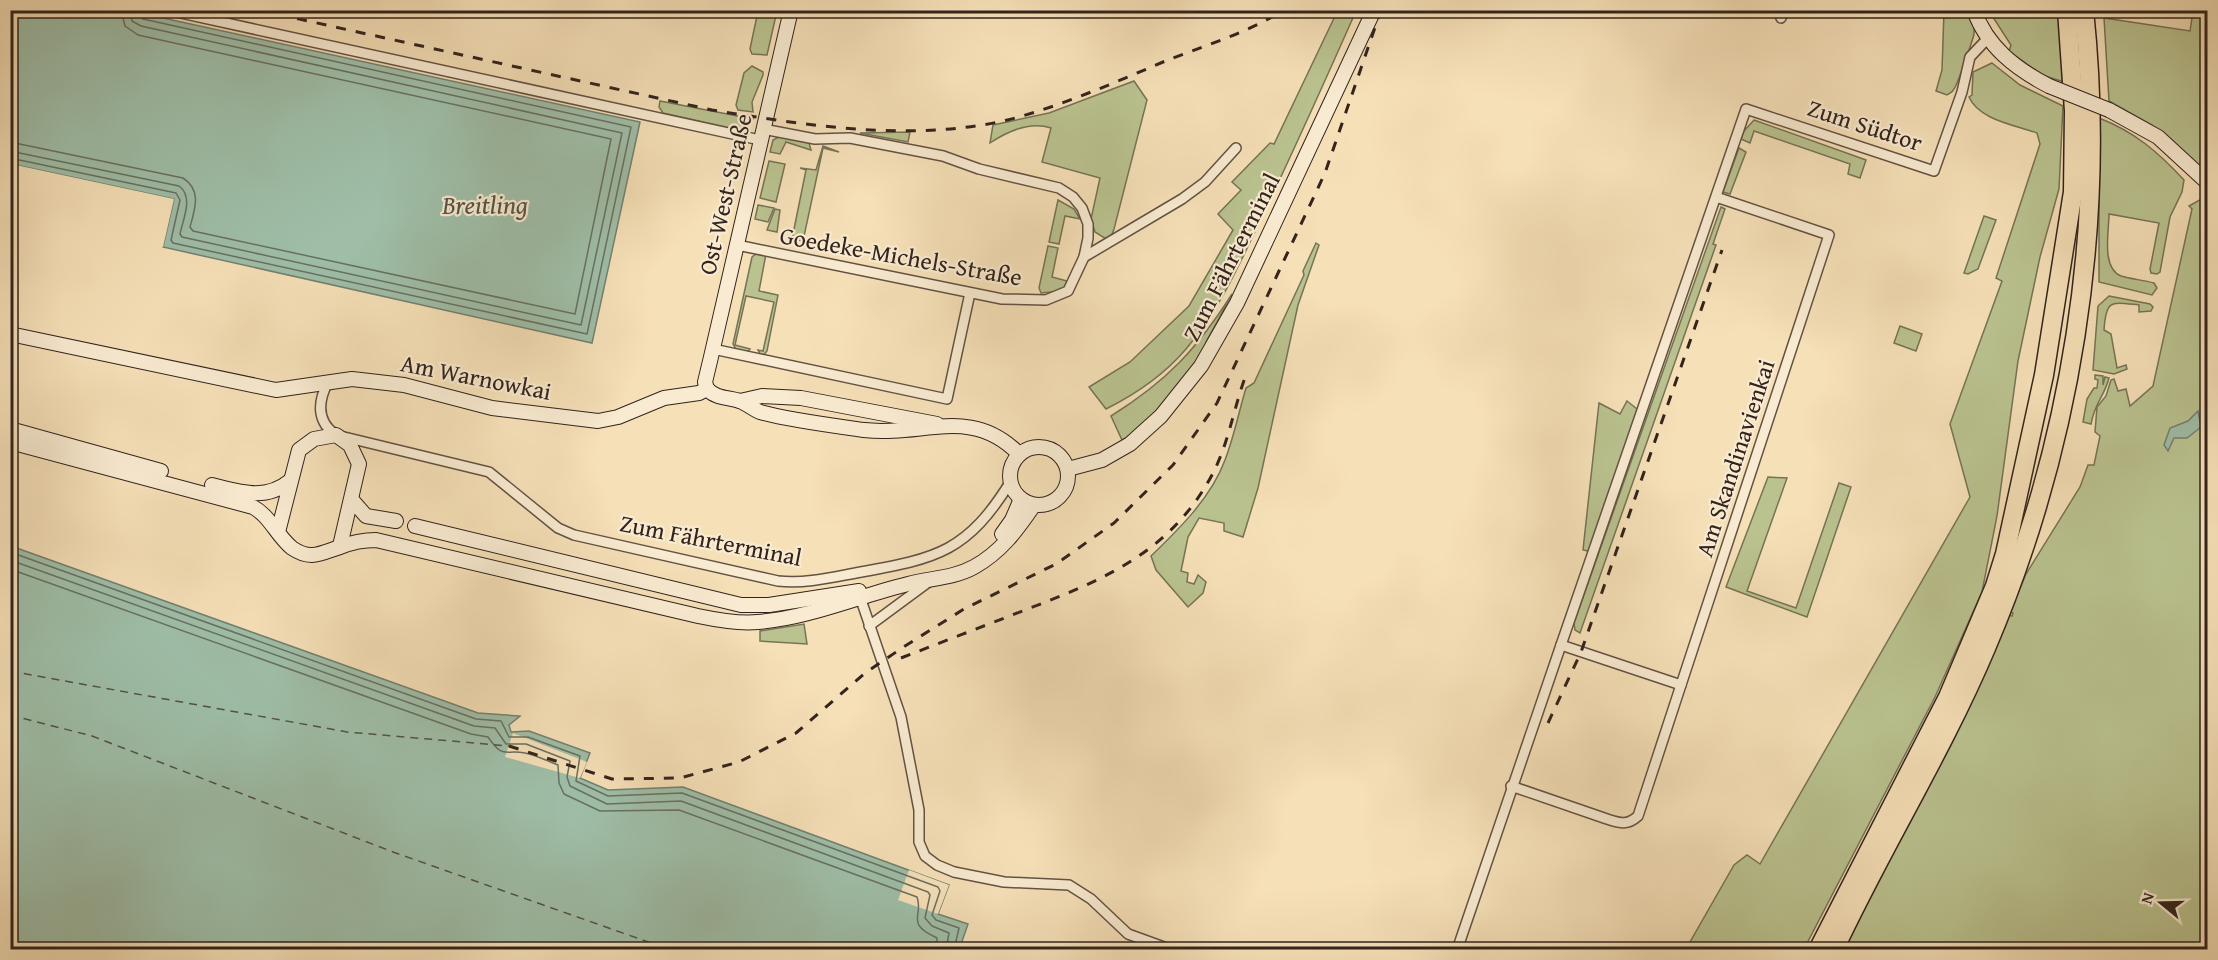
<svg xmlns="http://www.w3.org/2000/svg" width="2218" height="960" font-family="'Gentium Book Plus',serif">
<style>
.green{fill:#bac390;stroke:#767356;stroke-width:1.5}
.water{fill:#9ebea8;stroke:#738070;stroke-width:1.5}
.pier{fill:#f6e0b8}
.lines{fill:none;stroke-linecap:round;stroke-linejoin:round}
.shore{stroke:#687062;stroke-width:1.5}
.ferry{stroke:#525247;stroke-width:1.5;stroke-dasharray:8 6;stroke-linecap:butt}
.street-casing{stroke:#635244;stroke-width:12}
.secondary-casing{stroke:#32231d;stroke-width:16}
.highway-casing{stroke:#32231d;stroke-width:21}
.street{stroke:#f9ebd1;stroke-width:9}
.secondary{stroke:#f9ebd1;stroke-width:14}
.highway{stroke:#f6e0b8;stroke-width:18}
.rail{stroke:#32231d;stroke-width:3;stroke-dasharray:10 10;stroke-linecap:butt}
.secondary-bridge-casing{stroke:#32231d;stroke-width:16;stroke-linecap:butt}
.secondary-bridge{stroke:#f9ebd1;stroke-width:14}
.labels{text-anchor:middle;dominant-baseline:central;stroke-width:4.5;stroke-linejoin:round;paint-order:stroke}
.street-label{font-size:24px;fill:#32231d;stroke:#f9ebd1}
.water-label{font-size:26px;font-style:italic;fill:#525247;stroke:#f9ebd1}
</style>
<rect width="100%" height="100%" fill="#f6e0b8"/>
<filter id="stains"><feTurbulence type="fractalNoise" baseFrequency=".00333" numOctaves="4"/><feColorMatrix values="0 0 0 0 .2 0 0 0 0 .09 0 0 0 0 .02 0 0 0 .5 -.17"/></filter>
<radialGradient id="worn" r=".72"><stop offset=".6" stop-color="#630" stop-opacity="0"/><stop offset="1" stop-color="#630" stop-opacity=".3"/></radialGradient>
<g class="green">
<path d="M758 11H777L767 55 752 54 750 49Z"/>
<path d="M1327 11H1356C1325 81 1294 150 1261 219 1239 265 1219 311 1186 349 1164 375 1136 394 1106 409L1089 387 1130 362 1189 306 1233 230 1218 214 1241 190 1232 182 1270 143 1274 144 1336 14Z"/>
<path d="M1944 11H1969C1972 18 1975 26 1974 34 1973 39 1957 86 1954 89 1953 92 1950 93 1947 95L1936 91 1942 70Z"/>
<path d="M1989 11H2058L2064 82 2042 75 2009 51 2011 45Z"/>
<path d="M2193 11H2207V175L2152 125 2109 101 2104 18 2190 31Z"/>
<path d="M1992 63 2020 85 2063 106 2059 189 2040 257 2018 361 1997 516 1982 592 1935 697 1804 949H1686L1734 865 1747 855 1760 864 1970 497 1950 424 2002 281 1996 278 2040 144 2037 133C2015 125 1979 120 1969 97L1972 95 1973 72Z"/>
<path d="M752 66 763 72V75L752 102 753 112 738 110 736 105 744 73Z"/>
<path d="M1134 81 1147 100 1114 229 1111 237 1106 239 1095 232 1091 219 1100 178 1042 162 1051 128C1030 121 1008 131 990 143L993 125 1049 113Z"/>
<path d="M660 101 753 119 745 130H739L663 113 659 107Z"/>
<path d="M2099 118C2135 132 2158 152 2184 180L2182 192 2170 217 2160 272 2157 274 2151 273 2150 269 2159 223 2109 214C2109 231 2101 268 2121 276 2131 279 2143 280 2154 283L2157 288 2152 295 2099 282Z"/>
<path d="M1754 120 1866 160 1860 178 1848 174 1850 164 1754 131 1750 143 1741 139 1744 131Z"/>
<path d="M910 132 908 142 860 133Z"/>
<path d="M779 137 809 143 811 150 786 142 780 154 770 152 773 140Z"/>
<path d="M823 146 839 152 823 148 803 241 792 239 806 170 800 168 816 170Z"/>
<path d="M1739 148 1746 152 1730 194 1723 192Z"/>
<path d="M769 161 785 164 776 202 760 198Z"/>
<path d="M2205 197 2207 198V949L1843 950 2008 615 2012 616 2013 613 2010 612 2026 574 2080 487 2088 465H2094L2100 436 2095 432 2097 407 2106 396 2111 380 2114 379 2118 391 2126 389 2130 406 2153 386 2192 209 2189 206Z"/>
<path d="M1058 200 1074 209 1080 219 1065 216 1059 244 1049 242Z"/>
<path d="M758 205 774 208 768 222 755 219Z"/>
<path d="M1721 207 1725 209 1713 244 1716 245 1580 633 1575 630 1574 623Z"/>
<path d="M775 209 780 210 777 232 767 230Z"/>
<path d="M1984 216 1996 220 1978 269 1968 274 1964 273Z"/>
<path d="M1316 243 1319 245 1298 305 1258 488 1243 537 1224 531V523L1199 518 1188 537 1181 571 1188 573 1187 582 1194 584 1198 575 1206 582 1203 593 1188 607 1156 570 1151 556C1179 529 1211 498 1225 460 1234 437 1239 411 1246 388L1254 383 1304 275 1303 271Z"/>
<path d="M1048 246 1058 248 1052 277 1067 281 1063 291 1041 293 1039 288Z"/>
<path d="M756 254H766L759 291 778 295 767 351 762 357 758 350 763 351 774 302 746 296 735 345 750 349 747 353 737 351 733 344 752 257Z"/>
<path d="M1232 294 1206 342 1208 344C1188 375 1157 427 1122 440L1111 416C1167 381 1197 349 1232 294Z"/>
<path d="M2109 296 2150 304 2153 307 2151 311 2139 312V305C2111 302 2106 299 2104 330L2111 334 2117 368 2126 365 2127 369 2114 374 2093 370 2098 306Z"/>
<path d="M1900 326 1922 334 1916 351 1894 343Z"/>
<path d="M2095 375 2103 376V385L2105 377 2109 378C2104 397 2095 402 2091 424L2083 422 2087 399 2094 388H2097L2098 380 2095 379Z"/>
<path d="M1627 401 1642 413 1592 552 1583 550 1599 403 1620 414Z"/>
<path d="M1768 477 1787 478 1747 591 1796 608 1839 483 1851 487 1807 617 1726 587Z"/>
<path d="M804 624 807 644 760 641V631Z"/>
</g>
<g class="water">
<path d="M11 11H131L640 122 592 343 163 247 174 199 11 164Z"/>
<path d="M2198 411 2201 427 2187 438H2174L2168 451 2164 445 2170 428 2188 421Z"/>
<path d="M11 546 478 713 520 716 509 725 511 732 529 731 590 753 580 778 608 790 683 787 949 885 938 914 968 924 959 950H11Z"/>
</g>
<g class="pier">
<path d="M11 164 174 199 163 247 160 246 170 201 10 167Z"/>
<path d="M513 733 587 762 580 778 505 757Z"/>
<path d="M909 870 949 885 938 914 898 900Z"/>
</g>
<g class="lines">
<g class="shore">
<path d="M10 142 183 178C202 190 195 209 190 227L193 231 575 314 611 139 138 35 125 26 121 10"/>
<path d="M10 151 179 186C194 197 183 219 180 234L182 237 581 325 622 133 141 26 132 21 130 10"/>
<path d="M10 158 176 193 180 200 171 240 173 243 587 334 631 127 143 19 138 16 137 10"/>
<path d="M10 552 476 719 501 721 509 737H528L580 756 576 781 608 796 682 793 938 887 940 891 932 915 936 920 959 928 954 950"/>
<path d="M10 560 474 726 495 728 506 744H526L570 761 567 777 570 786 607 804 681 801 928 892 930 895 925 918 932 926 949 933 946 950"/>
<path d="M10 569 471 734 488 737C504 760 504 749 525 753 536 755 547 761 558 765L559 783 564 794 600 811 679 810 917 897C924 916 904 923 937 938V950"/>
</g>
<g class="ferry">
<path d="M10 671 347 732 509 746"/>
<path d="M10 715 92 736 393 852 671 950"/>
</g>
<defs>
<g id="street">
<path d="M167 10 760 140"/>
<path d="M1781 18 1784 10"/>
<path d="M1716 197 1829 235 1681 685 1561 645 1746 109 1934 171 1962 92 1970 57 1988 38"/>
<path d="M737 245 1002 299 1046 300 1068 291 1084 257 1088 238V224L1082 208 1073 197 1059 188 979 169 943 156 850 138 815 139 763 129"/>
<path d="M1084 257 1182 199 1205 182 1236 148"/>
<path d="M713 349 947 399 970 293"/>
<path d="M328 382C317 403 317 422 336 435L489 472 558 528 574 535 778 581C807 584 833 577 861 572 938 558 967 552 1011 481"/>
<path d="M859 594 901 717 919 810V842L925 856 937 865 954 872 1004 882 1069 885 1091 899 1128 934 1172 950"/>
<path d="M869 626 930 581"/>
<path d="M1511 786 1607 819C1620 823 1627 826 1638 816L1681 685"/>
<path d="M1457 950 1561 645"/>
</g>
<g id="secondary">
<path d="M1974 10C1987 47 2016 69 2049 86"/>
<path d="M2109 110 2158 137 2208 183"/>
<path d="M10 334 276 390 352 379 404 385 492 408 598 421 618 417 664 398 699 393 707 389"/>
<path d="M707 389 705 382 711 357 791 10"/>
<path d="M707 389C717 399 727 397 740 401 747 404 753 409 760 412 788 420 835 426 864 430 924 437 971 405 1019 454"/>
<path d="M740 401 762 396 801 398 937 424"/>
<path d="M10 429 161 471"/>
<path d="M10 442 253 507C270 516 277 536 292 548 311 561 321 553 340 547 350 543 365 540 376 540L698 616C717 620 738 624 758 622 809 618 859 596 908 584 931 578 954 578 974 567 1001 552 1017 530 1034 505"/>
<circle cx="1039" cy="476" r="29"/>
<path d="M1068 469 1102 460 1130 444 1161 416 1201 366 1237 303 1374 10"/>
<path d="M212 485C240 492 266 501 290 481"/>
<path d="M352 500 366 516 396 521"/>
<path d="M415 526 741 605H769L859 591"/>
<path d="M278 532 299 450 314 439 336 435 350 445 359 464 340 546"/>
<path d="M1002 534 1012 520 1021 499"/>
</g>
<g id="highway">
<path d="M1818 950 1948 697 1995 586 2005 554 2044 375 2073 192 2074 111 2067 10"/>
<path d="M1834 950C1882 847 1942 752 1986 648 2071 449 2107 226 2084 10"/>
</g>
</defs>
<use href="#street" class="street-casing"/>
<use href="#secondary" class="secondary-casing"/>
<use href="#highway" class="highway-casing"/>
<use href="#street" class="street"/>
<use href="#secondary" class="secondary"/>
<use href="#highway" class="highway"/>
<g class="rail">
<path d="M228 10 266 19"/>
<path d="M258 10 712 110C811 126 920 144 1019 117 1068 103 1116 82 1163 62 1203 46 1247 33 1284 10"/>
<path d="M901 658C942 642 984 626 1025 610 1103 580 1170 553 1212 475 1229 443 1234 406 1247 372"/>
<path d="M1548 723 1581 652 1722 250"/>
<path d="M509 746 612 779 680 778 739 762 796 733 865 673 905 646 964 609 1056 564 1114 523 1173 465 1217 403 1325 173 1381 10"/>
</g>
<defs>
<path id="secondary-bridge" d="M2049 86 2109 110"/>
</defs>
<use href="#secondary-bridge" class="secondary-bridge-casing"/>
<use href="#secondary-bridge" class="secondary-bridge"/>
</g>
<g class="labels">
<g class="street-label">
<text transform="translate(1865 125) rotate(18)">Zum Südtor</text>
<text transform="translate(725 194) rotate(-77)">Ost-West-Straße</text>
<text transform="translate(901 256) rotate(10)">Goedeke-Michels-Straße</text>
<text transform="translate(1231 257) rotate(-63)">Zum Fährterminal</text>
<text transform="translate(476 377) rotate(11)">Am Warnowkai</text>
<text transform="translate(1735 458) rotate(-72)">Am Skandinavienkai</text>
<text transform="translate(711 540) rotate(11)">Zum Fährterminal</text>
</g>
<g class="water-label">
<text x="485" y="204">Breitling</text>
</g>
</g>
<rect width="2218" height="960" fill="none" stroke="#f6e0b8" stroke-width="36"/>
<rect x="12" y="12" width="2194" height="936" fill="none" stroke="#32231d" stroke-width="3"/>
<rect x="18" y="18" width="2182" height="924" fill="none" stroke="#32231d" stroke-width="1.5"/>
<g transform="translate(2161 903) rotate(289)" stroke="#f9ebd1" stroke-width="4.5" paint-order="stroke">
<path d="M0-4.5L10 22L0 15L-10 22Z" fill="#32231d"/>
<text y="-9" font-size="16" font-weight="bold" text-anchor="middle" fill="#32231d">N</text>
</g>
<rect width="100%" height="100%" filter="url(#stains)"/>
<rect width="100%" height="100%" fill="url(#worn)"/>
</svg>
